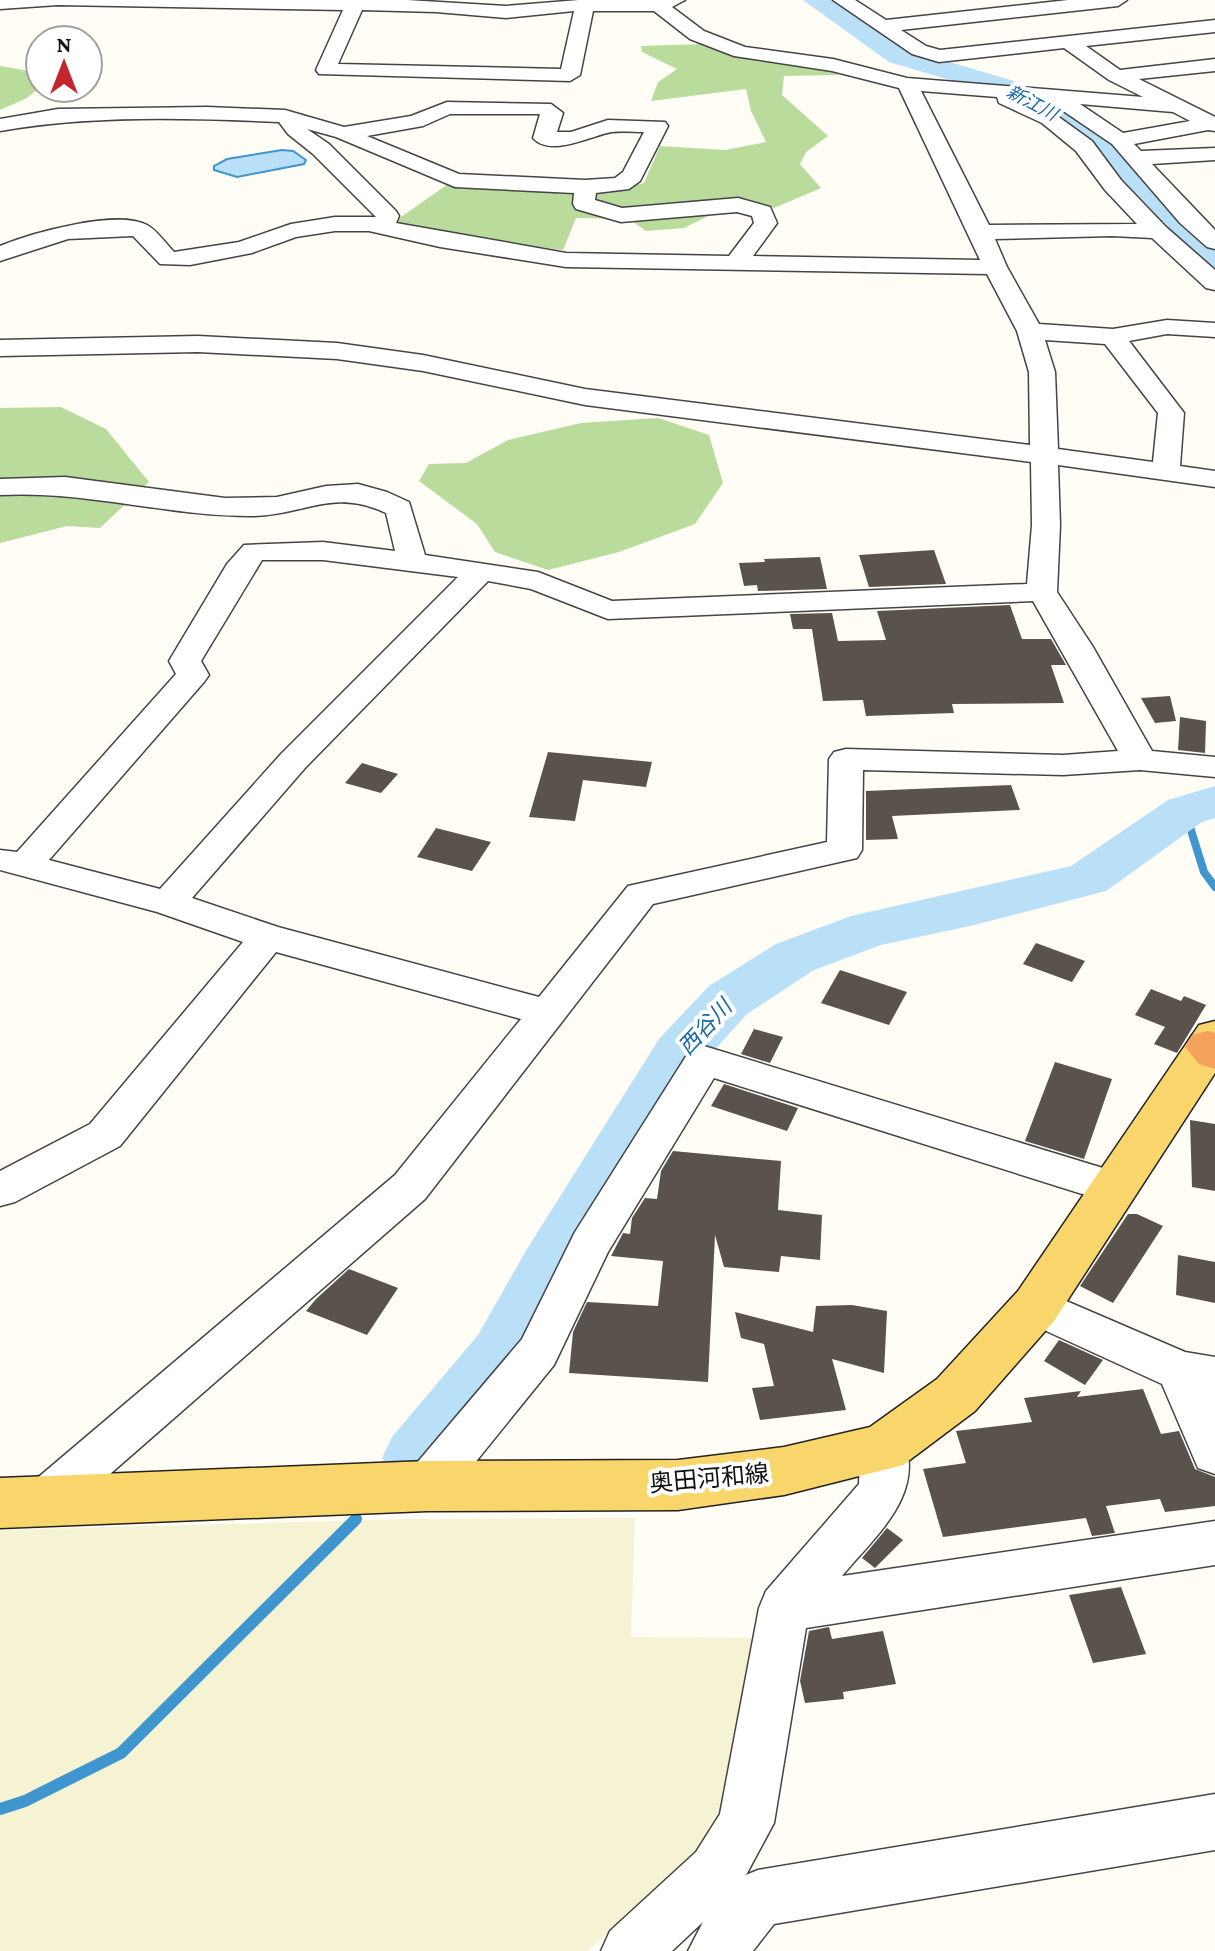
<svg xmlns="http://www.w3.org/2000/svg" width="1215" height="1951" font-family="'Crimson Pro','Noto Sans JP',serif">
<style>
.farmland{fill:#f6f3d4}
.forest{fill:#b9dc9c}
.water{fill:#b9e0f7;stroke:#3f96cf;stroke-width:2}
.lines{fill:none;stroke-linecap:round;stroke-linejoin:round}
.stream-far1{stroke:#3f96cf;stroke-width:8}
.stream{stroke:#3f96cf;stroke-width:12}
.river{fill:#b9e0f7;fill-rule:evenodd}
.building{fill:#5a524d}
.minor-casing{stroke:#444;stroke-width:3}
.major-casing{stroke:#222;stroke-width:3}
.highway-casing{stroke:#222;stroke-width:3}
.minor{fill:#fff;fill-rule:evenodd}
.major{fill:#f9d66b;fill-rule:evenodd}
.highway{fill:#f5a25d;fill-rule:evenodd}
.labels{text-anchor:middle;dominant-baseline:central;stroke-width:8;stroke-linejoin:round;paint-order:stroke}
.far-water-label{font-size:18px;font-style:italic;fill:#1768a6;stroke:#fff}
.water-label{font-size:22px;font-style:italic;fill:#1768a6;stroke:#fff}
.near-street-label{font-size:24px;fill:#111;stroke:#fff}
</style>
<rect width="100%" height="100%" fill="#fffdf5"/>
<path class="farmland" d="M635 1518 631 1637 756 1638 734 1794 708 1843 588 1951H0V1530L411 1519Z"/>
<g class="forest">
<path d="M701 44 741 57 827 69 839 75 784 76 782 95 828 136 806 152 800 164 821 188 774 208 759 204 714 213 684 228 646 231 629 219 576 218 563 250 451 236 391 224 448 184 552 192H609L644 183 660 146 725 150 766 142 751 111 746 89 651 101 658 82 677 69 642 52 641 46Z"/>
<path d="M0 66 35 72 40 87 27 98 0 110Z"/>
<path d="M61 407 106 429 149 482 100 528 67 526 0 543V408Z"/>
<path d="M658 418 709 435 723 483 695 524 619 552 548 570 495 552 477 524 419 481 429 464 466 463 508 440 581 423Z"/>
</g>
<path class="water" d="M282 150 293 151 306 160 304 164 237 177 214 170V166L227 159Z"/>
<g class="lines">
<path class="stream-far1" d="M1185 811 1204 872 1215 887"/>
<path class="stream" d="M0 1809 25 1801 121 1753 356 1519"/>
<g class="river">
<path d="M803 0H834L909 50 1014 81 1039 92 1113 135 1151 182 1193 225 1215 243V269L1203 266 1169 239 1129 196 1091 147 1019 104 994 93 889 62Z"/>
<path d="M1215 786V818L1202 822 1106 891 970 926 881 945 814 970 747 1014 699 1067 571 1285 524 1373 440 1479 416 1488 392 1479 382 1458 392 1437 478 1335 527 1249 659 1039 709 986 776 944 851 916 1071 866 1168 800Z"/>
</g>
</g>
<g class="building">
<path d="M934 550 946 584 869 587 859 555Z"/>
<path d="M820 557 827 589 758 591 757 585 744 586 739 563 765 562 764 559Z"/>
<path d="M1010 605 1022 639H1051L1066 665H1051L1064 703 952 704 954 713 866 716 863 700 823 701 812 629H793L790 614 832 613 838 641 886 640 877 611Z"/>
<path d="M1170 696 1176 721 1155 723 1141 698Z"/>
<path d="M1180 717 1206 721 1205 753 1178 750Z"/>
<path d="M548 752 652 762 646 787 583 780 575 821 529 817Z"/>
<path d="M362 763 398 774 381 793 345 783Z"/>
<path d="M1011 785 1020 810 892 816 898 839 866 840V791Z"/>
<path d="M436 828 491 842 472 871 417 857Z"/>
<path d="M1036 943 1085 961 1072 982 1023 964Z"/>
<path d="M840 970 907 992 889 1025 821 1003Z"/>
<path d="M1151 989 1181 1001 1184 996 1206 1005 1177 1053 1154 1044 1165 1027 1135 1015Z"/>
<path d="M754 1029 783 1037 770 1063 741 1054Z"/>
<path d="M1055 1062 1112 1079 1084 1159 1025 1141Z"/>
<path d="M724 1084 798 1108 787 1131 711 1106Z"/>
<path d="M1190 1120 1215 1124V1191L1192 1187Z"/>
<path d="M673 1151 781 1161 778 1210 822 1215 820 1260 781 1256 779 1272 724 1267 715 1235 708 1382 569 1373 573 1332 587 1302 658 1306 663 1261 611 1256 623 1233 630 1234 632 1218 645 1198 657 1199 661 1171Z"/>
<path d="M1128 1214H1137L1163 1226 1113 1303 1080 1286Z"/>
<path d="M1178 1255 1215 1262V1303L1176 1295Z"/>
<path d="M349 1269 398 1288 367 1335 306 1311 316 1299Z"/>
<path d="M852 1305 887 1311 884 1373 832 1359 846 1410 760 1420 752 1388 774 1386 764 1344 741 1338 735 1312 813 1332 816 1306Z"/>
<path d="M1059 1340 1103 1360 1085 1385 1044 1361Z"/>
<path d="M1143 1389 1161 1434 1179 1431 1195 1469 1215 1477V1506L1165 1512 1160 1499 1106 1506 1115 1533 1092 1536 1086 1518 943 1537 923 1469 966 1463 956 1431 1032 1422 1024 1398 1081 1391 1077 1397Z"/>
<path d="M887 1528 903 1540 875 1568 862 1558Z"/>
<path d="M1121 1587 1146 1654 1093 1663 1069 1595Z"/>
<path d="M829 1627 832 1639 883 1631 896 1684 843 1692 844 1699 805 1703 800 1681 809 1631Z"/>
</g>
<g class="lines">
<defs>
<g id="minor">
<path d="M0 0H407L506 6 579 0H685L672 7 704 31 745 47 833 59 907 78 1143 97 1109 80 1064 48 939 62 912 54 833 0H855L886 20 1068 0H1127L1118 6 901 30 926 46 940 50 1215 20V32L1086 46 1120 70 1215 59V71L1139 79 1215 117V131L1208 130 1134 144 1141 151 1215 148V160L1152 164 1215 230V249L1207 247 1180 223 1112 144 1050 102 1024 100 1056 115 1092 141 1121 180 1166 227 1215 270V290L1206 288 1152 238 1112 236 995 239 1007 267 1039 324 1113 329 1167 320 1215 323V337L1167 334 1129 341 1184 413 1180 466 1215 471V487L1058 465 1060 525 1057 592 1093 647 1152 751 1215 757V777L1140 770 1063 775 863 770 862 850 857 858 653 904 425 1199 62 1516 45 1523 28 1516 21 1501 28 1486 395 1175 521 1019 276 952 120 1146 15 1202 0 1206V1171L90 1124 243 942 157 912 0 870V850L17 852 176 674 169 661 227 564 244 545 323 542 395 551 386 513C333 488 307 514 255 516 169 517 86 490 0 495V479L65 477 225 498 277 497 326 486 358 484 387 492 409 502 425 555 538 572 612 601 1027 584 1032 525 1031 462 585 405 423 371 337 359 198 352 0 356V340L198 336 337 343 423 355 585 389 1030 445 1029 372 1017 331 987 274 566 267 440 247 369 231H335L296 237 252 253 190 265 160 264 133 236 68 239 0 261V246C31 233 117 209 147 225 157 230 166 244 174 252L239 242 291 224 335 217H376L313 154 288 134 279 122C186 118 92 115 0 131V119L58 109 207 107 285 110 344 127 411 116 447 102 551 104 563 113 557 132H571L608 120 665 122 668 126 640 181 629 189 596 193 595 200 622 208 738 198 770 207 777 223 753 256 980 260 899 88 832 71 734 56 690 39 654 11H593L580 75 570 81 319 74 316 70 343 10 58 5 0 9ZM362 10 436 12 506 18 574 11 561 69 338 64ZM921 91 997 97 999 103 1042 123 1076 151 1105 190 1137 224 989 225ZM1080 104 1173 112 1190 121 1123 133ZM450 114H540L533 138C551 158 592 135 612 132 623 131 634 132 644 132L623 172 615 178 585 180 459 174 367 136 423 126ZM307 129 336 137 455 187 574 193 573 204 576 209 621 222 737 212 752 216 754 223 729 256 566 253 396 223 399 216 396 211 329 144ZM1045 340 1105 344 1158 413 1153 462 1058 449 1055 372ZM262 560H323L458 577 281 754 160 889 49 860 204 682 209 675 201 661ZM488 581 531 589 608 619 1033 601 1118 751 1063 755 846 749 834 752 829 759 827 842 628 886 539 997 278 927 192 898 305 768Z"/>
<path d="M704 1046 1129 1176 1135 1188 1129 1200 1114 1204 714 1078 608 1252 554 1365 444 1501 427 1507 410 1501 403 1486 410 1471 522 1339 575 1232 690 1050Z"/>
<path d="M1036 1288 1185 1352 1215 1357V1474L1198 1468 1162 1384 1020 1319 1014 1306 1020 1293Z"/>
<path d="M884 1427 901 1433C929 1492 877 1534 842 1576L1215 1521V1565L806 1628 774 1823 746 1875 758 1870 1215 1794V1850L774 1924 753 1951H688L703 1922 672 1951H601L610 1931 696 1852 720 1814 759 1608 766 1591 859 1484 860 1448 867 1433Z"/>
</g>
<path id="major" d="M1215 1021V1073L1054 1321 975 1411 903 1465 784 1495 678 1510 427 1511 0 1528V1478L427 1461 678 1460 784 1447 870 1427 937 1379 1018 1291 1199 1025Z"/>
<path id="highway" d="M1208 1031 1215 1033V1069L1199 1064 1185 1047 1192 1035Z"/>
</defs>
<use href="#minor" class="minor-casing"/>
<use href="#major" class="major-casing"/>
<use href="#highway" class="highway-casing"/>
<use href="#minor" class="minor"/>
<use href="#major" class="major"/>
<use href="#highway" class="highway"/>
</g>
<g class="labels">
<g class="far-water-label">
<text transform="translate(1032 103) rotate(28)">新江川</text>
</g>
<g class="water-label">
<text transform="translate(705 1027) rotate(-47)">西谷川</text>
</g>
<g class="near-street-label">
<text transform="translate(709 1478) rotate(-5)">奥田河和線</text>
</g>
</g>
<g transform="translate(64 64)"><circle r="38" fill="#ffffff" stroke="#a0a0a0" stroke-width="2"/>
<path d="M0-6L14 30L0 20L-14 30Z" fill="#c4262e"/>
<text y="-12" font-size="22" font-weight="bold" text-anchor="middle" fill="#111111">N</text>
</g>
</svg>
